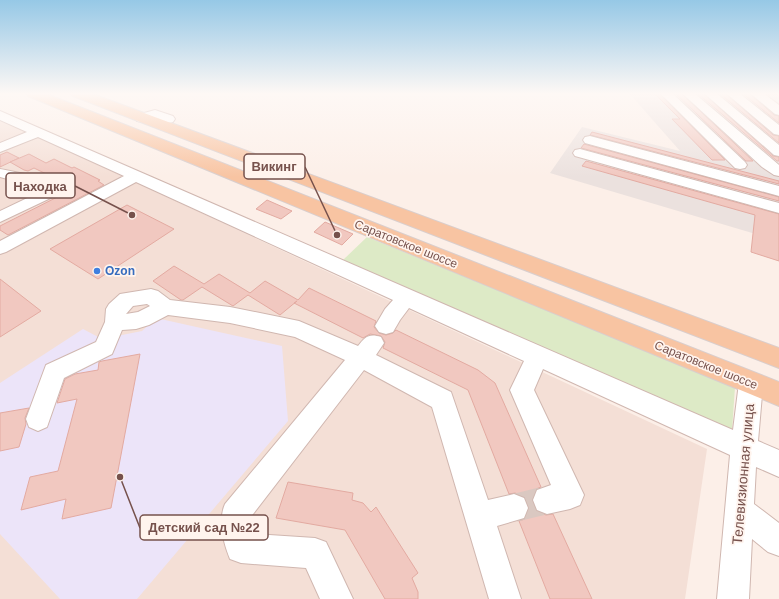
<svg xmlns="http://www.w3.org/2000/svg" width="779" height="599" font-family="Arial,sans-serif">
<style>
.residential{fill:#f4dfd6}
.industrial{fill:#ebe1de}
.education{fill:#ece4f9}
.green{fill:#ddeac6}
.building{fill:#f1c8c0;stroke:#e3aaa1}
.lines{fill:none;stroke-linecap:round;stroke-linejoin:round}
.minor-tunnel{stroke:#dac8c1;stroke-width:28;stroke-dasharray:28 14;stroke-linecap:butt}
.minor-casing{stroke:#d0b7b0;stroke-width:2}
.major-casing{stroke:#d9cecd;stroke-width:2}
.minor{fill:#fff;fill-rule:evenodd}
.major{fill:#f8c4a2;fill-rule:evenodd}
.shop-dot{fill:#3f7fe0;stroke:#fff4ee;stroke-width:1.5}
.labels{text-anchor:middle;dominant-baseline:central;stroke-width:3.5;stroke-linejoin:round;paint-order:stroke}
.street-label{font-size:12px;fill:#76514c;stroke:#fff4ee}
.shop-label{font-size:12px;font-weight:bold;fill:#366cbe;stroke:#fff4ee;text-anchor:start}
.near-street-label{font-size:14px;fill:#76514c;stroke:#fff4ee}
.leader{fill:none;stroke:#76514c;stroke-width:1.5}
.callout-dot{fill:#76514c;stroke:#fff4ee;stroke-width:1.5}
.callout{fill:#fff4ee;stroke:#76514c;stroke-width:1.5}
.callout-label{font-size:13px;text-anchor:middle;font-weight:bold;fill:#76514c}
</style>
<rect width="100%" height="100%" fill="#fcefe8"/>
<path class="residential" d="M0 119 707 449 685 599H0Z"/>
<path class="industrial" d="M629 93H775L779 96V241L550 173 582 127 680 151Z"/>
<path class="education" d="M156 318 282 346 288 421 137 599H60L0 534V383L83 329 102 339 142 331Z"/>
<path class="green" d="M367 237 735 387 732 431 343 260Z"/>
<g class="building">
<path d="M654 93H659L725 160H712L672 119H680Z"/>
<path d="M675 93H681L753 161H746Z"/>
<path d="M697 93H703L773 156 779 157V161H777Z"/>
<path d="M719 93H725L773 135 779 136V143Z"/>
<path d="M742 93H749L774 115 779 116V123Z"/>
<path d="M592 132 779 181V184L590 135Z"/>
<path d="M584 144 779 197V201L581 148Z"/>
<path d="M7 152 19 158 0 167V155Z"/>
<path d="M29 154 46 163 54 159 72 168 74 167 100 180 98 181 104 185 8 235 0 230V226L75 188 34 168 28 171 24 170 10 162Z"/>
<path d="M586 161 779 214V261L751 252 755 215 582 166Z"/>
<path d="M267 200 292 211 281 219 256 209Z"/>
<path d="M127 205 174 229 98 279 50 249Z"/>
<path d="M325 222 353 234 342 245 314 232Z"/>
<path d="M174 266 204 284 219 274 250 293 265 281 298 300 309 288 376 321 374 327 379 333 386 335 393 333 396 330 478 370 495 383 541 487 536 489 532 499 536 511 546 515 553 514 592 599H550L519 521 525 519 529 507 525 497 515 493 509 494 468 390 383 348 385 342 381 336 370 334 363 338 294 303 297 301 280 315 248 295 233 306 202 287 183 300H181L153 281Z"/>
<path d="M0 279 41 311 0 337Z"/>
<path d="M140 354 111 508 62 519 66 499 21 510 30 477 58 471 77 399 57 403 65 379 75 374 98 370 99 362 102 361Z"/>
<path d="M29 408 25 418 26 424 19 447 0 451V413Z"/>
<path d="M288 482 353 493 352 500 363 503 371 512 376 507 418 573 412 578 418 592V599H385L345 530 276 518Z"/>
</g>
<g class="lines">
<path class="minor-tunnel" d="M514 508 547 500"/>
<defs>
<g id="minor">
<path d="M660 93H672L745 162 747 165 745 168 740 169 735 168Z"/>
<path d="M682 93H694L779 165V176L774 175 762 167Z"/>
<path d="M704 93H716L779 145V156L774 155Z"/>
<path d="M726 93H739L779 125V135L774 134Z"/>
<path d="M750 93H763L779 105V115L775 114Z"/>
<path d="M155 110 173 116 175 119 173 122C166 124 160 118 153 118 147 119 143 122 137 121L135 118 137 115Z"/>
<path d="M0 111 733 430 739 383 743 376 751 373 759 376 763 383 758 441 779 450V477L756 467 754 504 779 523V556L768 552 752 539 749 599H717L730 455 543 369 534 390 584 495 580 505 570 509 547 514 537 510 533 500 537 490 551 485 510 390 524 361 409 308 400 320 393 332 386 334 379 332 375 326 385 309 393 300 136 182 6 252 0 254V241L124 176 38 137 0 152V143L27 132 0 120Z"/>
<path d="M590 136 779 186V196L585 143 583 140 585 137Z"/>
<path d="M580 149 779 203V213L575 156 573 153 575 150Z"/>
<path d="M0 169C15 172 53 178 62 191L59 194 0 222V211L42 191 22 183 0 177Z"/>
<path d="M151 289 158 291 170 300 230 307 299 321 358 346C365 337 369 333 381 337L384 343 376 355 451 392 488 500 514 494 524 498 528 508 524 518 497 526 521 599H489L432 407 364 370 250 518 253 534 315 538 326 542 353 599H320L306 568 241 563 230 559C223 542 218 520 225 504L345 360 295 337 230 323 168 315 149 325 136 329 122 330 112 354 64 378 47 427 38 431 29 427 26 419 46 365 96 342 105 322 106 309 109 304 120 294ZM147 304 150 306 138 312 126 314 133 306Z"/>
</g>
<g id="major">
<path d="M26 93H44L779 382V406L28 96Z"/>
<path d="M71 93H90L779 348V368L73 96Z"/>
</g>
</defs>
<use href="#minor" class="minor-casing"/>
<use href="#major" class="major-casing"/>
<use href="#minor" class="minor"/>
<use href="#major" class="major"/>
</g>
<linearGradient id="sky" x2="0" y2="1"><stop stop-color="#96c8e6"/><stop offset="0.53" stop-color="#fef8f5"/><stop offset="1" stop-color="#fef8f5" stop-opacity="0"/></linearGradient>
<rect width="779" height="177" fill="url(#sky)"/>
<circle class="shop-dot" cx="97" cy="271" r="4"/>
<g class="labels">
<g class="street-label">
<text transform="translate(406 244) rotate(22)">Саратовское шоссе</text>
<text transform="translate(706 365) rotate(22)">Саратовское шоссе</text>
</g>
<g class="shop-label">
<text x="105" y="271">Ozon</text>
</g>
<g class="near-street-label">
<text transform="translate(743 474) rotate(-85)">Телевизионная улица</text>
</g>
</g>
<path class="leader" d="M337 235L305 167M132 215L75 186M120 477L140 528"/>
<g class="callout-dot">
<circle cx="337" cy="235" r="4"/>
<circle cx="132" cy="215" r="4"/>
<circle cx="120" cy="477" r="4"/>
</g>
<g class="callout">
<rect x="244" y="154" width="61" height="25" rx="4"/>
<rect x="6" y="173" width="69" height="25" rx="4"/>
<rect x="140" y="515" width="128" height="25" rx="4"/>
</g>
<g class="callout-label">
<text x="274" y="171">Викинг</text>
<text x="40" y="191">Находка</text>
<text x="204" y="532">Детский сад №22</text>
</g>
</svg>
